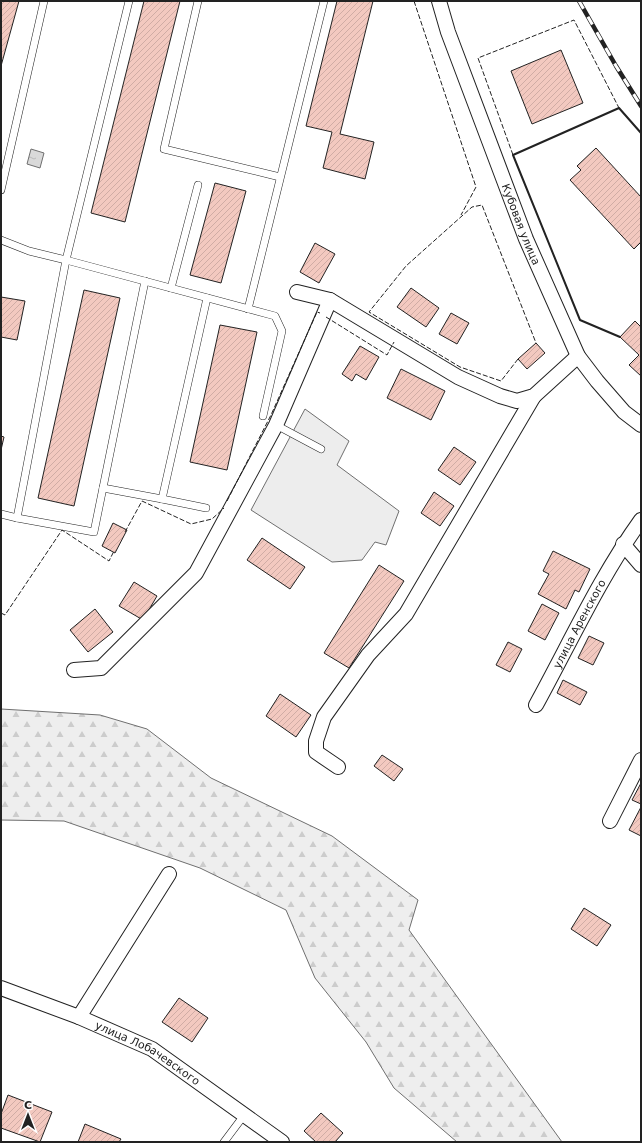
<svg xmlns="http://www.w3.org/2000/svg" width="642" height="1143" font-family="'DejaVu Sans',sans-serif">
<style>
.forest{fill:url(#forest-firs);stroke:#6f6f6f}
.parking{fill:#ededed;stroke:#6f6f6f}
.water{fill:url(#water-ripples);stroke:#6f6f6f}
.building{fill:url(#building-hatch);stroke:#222}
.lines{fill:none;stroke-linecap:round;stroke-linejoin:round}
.lane-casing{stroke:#222;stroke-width:8}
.street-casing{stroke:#222;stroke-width:16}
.lane{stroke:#fff;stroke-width:7}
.street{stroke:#fff;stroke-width:14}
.rail-casing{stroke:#222;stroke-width:4.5}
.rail{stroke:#fff;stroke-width:3;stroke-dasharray:9;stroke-linecap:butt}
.fence{stroke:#222;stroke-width:1;stroke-dasharray:5 2;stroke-linecap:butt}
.wall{stroke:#222;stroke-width:2}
.labels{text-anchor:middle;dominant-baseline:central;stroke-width:3;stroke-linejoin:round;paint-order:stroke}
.street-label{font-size:11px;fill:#222;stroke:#fff}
</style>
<defs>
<pattern id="forest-firs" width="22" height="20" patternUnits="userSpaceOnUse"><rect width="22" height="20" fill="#eee"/><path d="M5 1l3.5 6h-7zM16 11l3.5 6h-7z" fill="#ccc"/></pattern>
<pattern id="water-ripples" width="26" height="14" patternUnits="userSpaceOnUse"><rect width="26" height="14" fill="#d9d9d9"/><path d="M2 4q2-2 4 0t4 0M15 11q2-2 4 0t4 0" fill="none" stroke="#bababa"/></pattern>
<pattern id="building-hatch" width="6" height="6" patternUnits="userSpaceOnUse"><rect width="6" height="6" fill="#f3c9c0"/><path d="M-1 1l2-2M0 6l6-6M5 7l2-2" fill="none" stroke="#d0aca5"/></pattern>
</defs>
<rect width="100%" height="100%" fill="#fff"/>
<path class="forest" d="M1 709 100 715 147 729 211 778 332 836 418 900 409 930 562 1142H457L394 1088 366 1042 315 978 286 910 200 868 64 821 1 820Z"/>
<path class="parking" d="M305 409 349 441 337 465 399 511 386 545 375 542 362 560 332 562 251 510Z"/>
<path class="water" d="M31 149 44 153 40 168 27 164Z"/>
<g class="building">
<path d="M1 1H19L1 66Z"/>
<path d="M144 1H180L125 222 91 213Z"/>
<path d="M337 1H373L340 134 374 142 365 179 323 168 332 132 306 126Z"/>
<path d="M561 50 583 103 532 124 511 71Z"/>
<path d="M596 148 641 197V242L634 249 570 180 581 170 577 166Z"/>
<path d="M215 183 246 191 221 283 190 275Z"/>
<path d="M315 243 335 254 319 283 300 272Z"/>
<path d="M411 288 439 308 426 327 397 307Z"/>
<path d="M84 290 120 298 74 506 38 498Z"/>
<path d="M1 297 25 301 17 340 1 337Z"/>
<path d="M451 313 469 323 457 344 439 334Z"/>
<path d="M635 321 641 327V376L629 365 639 355 620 337Z"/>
<path d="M220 325 257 332 227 470 190 462Z"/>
<path d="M536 343 545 353 527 369 518 359Z"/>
<path d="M360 346 379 357 366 380 356 374 352 381 342 374Z"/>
<path d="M401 369 445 391 431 420 387 398Z"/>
<path d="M1 436 4 437 1 450Z"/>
<path d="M454 447 476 462 460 485 438 470Z"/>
<path d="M434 492 454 506 440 526 421 513Z"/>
<path d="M113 523 127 530 115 553 102 546Z"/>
<path d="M262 538 305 567 290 589 247 560Z"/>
<path d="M553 551 590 569 579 592 575 590 566 609 538 594 549 574 543 571Z"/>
<path d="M379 565 404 581 349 668 324 653Z"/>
<path d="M134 582 157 596 143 620 119 606Z"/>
<path d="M542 604 559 613 545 640 528 631Z"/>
<path d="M95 609 113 632 88 652 70 630Z"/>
<path d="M589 636 604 643 593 665 578 658Z"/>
<path d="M508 642 522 649 510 672 496 665Z"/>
<path d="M563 680 587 692 580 705 557 693Z"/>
<path d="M280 694 311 715 296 737 266 716Z"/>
<path d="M382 755 403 769 394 781 374 766Z"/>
<path d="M641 783V804L632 800Z"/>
<path d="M641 807V836L629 830Z"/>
<path d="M584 908 611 925 597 946 571 929Z"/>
<path d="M179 998 208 1018 192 1042 162 1022Z"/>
<path d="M8 1095 52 1112 40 1142 1 1128V1114Z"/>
<path d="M321 1113 343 1133 335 1142H316L304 1131Z"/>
<path d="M85 1124 121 1139 119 1142H78Z"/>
</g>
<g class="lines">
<defs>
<g id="lane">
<path d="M198 1 164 149 280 177"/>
<path d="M1 190 44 1"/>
<path d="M1 240 29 251 66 260 275 316 282 331 263 416"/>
<path d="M171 288 198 185"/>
<path d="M248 309 324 1"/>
<path d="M276 425 321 449"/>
<path d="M103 488 162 499"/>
<path d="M206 508 162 499 207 298"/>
<path d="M1 514 17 518 66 260 129 1"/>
<path d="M17 518 94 532 145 281"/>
<path d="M224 1142 245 1114"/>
</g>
<g id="street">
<path id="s1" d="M439 1 448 32 526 239 578 356 597 381 624 412 641 425"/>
<path d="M297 292 330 300 458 377 500 396 517 401 534 396 578 356"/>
<path d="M623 544 641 565"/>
<path d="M74 670 101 668 196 573 276 425 330 300"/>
<path id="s2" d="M536 705C570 643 600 577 641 520"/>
<path d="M338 767 316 752V741L324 717 368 655 406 614 534 396"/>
<path d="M610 821 641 760"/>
<path id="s3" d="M1 988 79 1017 152 1049 282 1142"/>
<path d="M79 1017 169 874"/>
</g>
</defs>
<use href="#lane" class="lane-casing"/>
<use href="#street" class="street-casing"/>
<use href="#lane" class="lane"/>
<use href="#street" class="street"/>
<defs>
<path id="rail" d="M579 1 616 66 641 106"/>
</defs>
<use href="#rail" class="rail-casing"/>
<use href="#rail" class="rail"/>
<g class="fence">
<path d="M414 1 476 187 461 215"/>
<path d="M513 155 478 58 574 20 619 108"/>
<path d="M326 317 387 355 394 342"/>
<path d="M518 359 501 381 460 367 369 312 406 266 472 207 482 205 536 343"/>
<path d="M227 501 271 415 317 312 320 313"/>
<path d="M125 532 142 501 191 524 212 519 224 508"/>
<path d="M1 613 5 615 62 530 109 561 114 551"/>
</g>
<path class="wall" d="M620 337 580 320 513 155 619 108 641 133"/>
</g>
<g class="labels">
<g class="street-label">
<text stroke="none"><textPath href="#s1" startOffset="238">Кубовая улица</textPath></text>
<text stroke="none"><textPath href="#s2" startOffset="92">улица Аренского</textPath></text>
<text stroke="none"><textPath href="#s3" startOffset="161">улица Лобачевского</textPath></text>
</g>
</g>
<rect width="642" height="1143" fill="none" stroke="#222222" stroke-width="4"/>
<g transform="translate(28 1115)" stroke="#ffffff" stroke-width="3" paint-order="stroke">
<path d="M0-3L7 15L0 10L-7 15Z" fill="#222222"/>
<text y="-6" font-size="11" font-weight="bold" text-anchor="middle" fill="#222222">С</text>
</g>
</svg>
